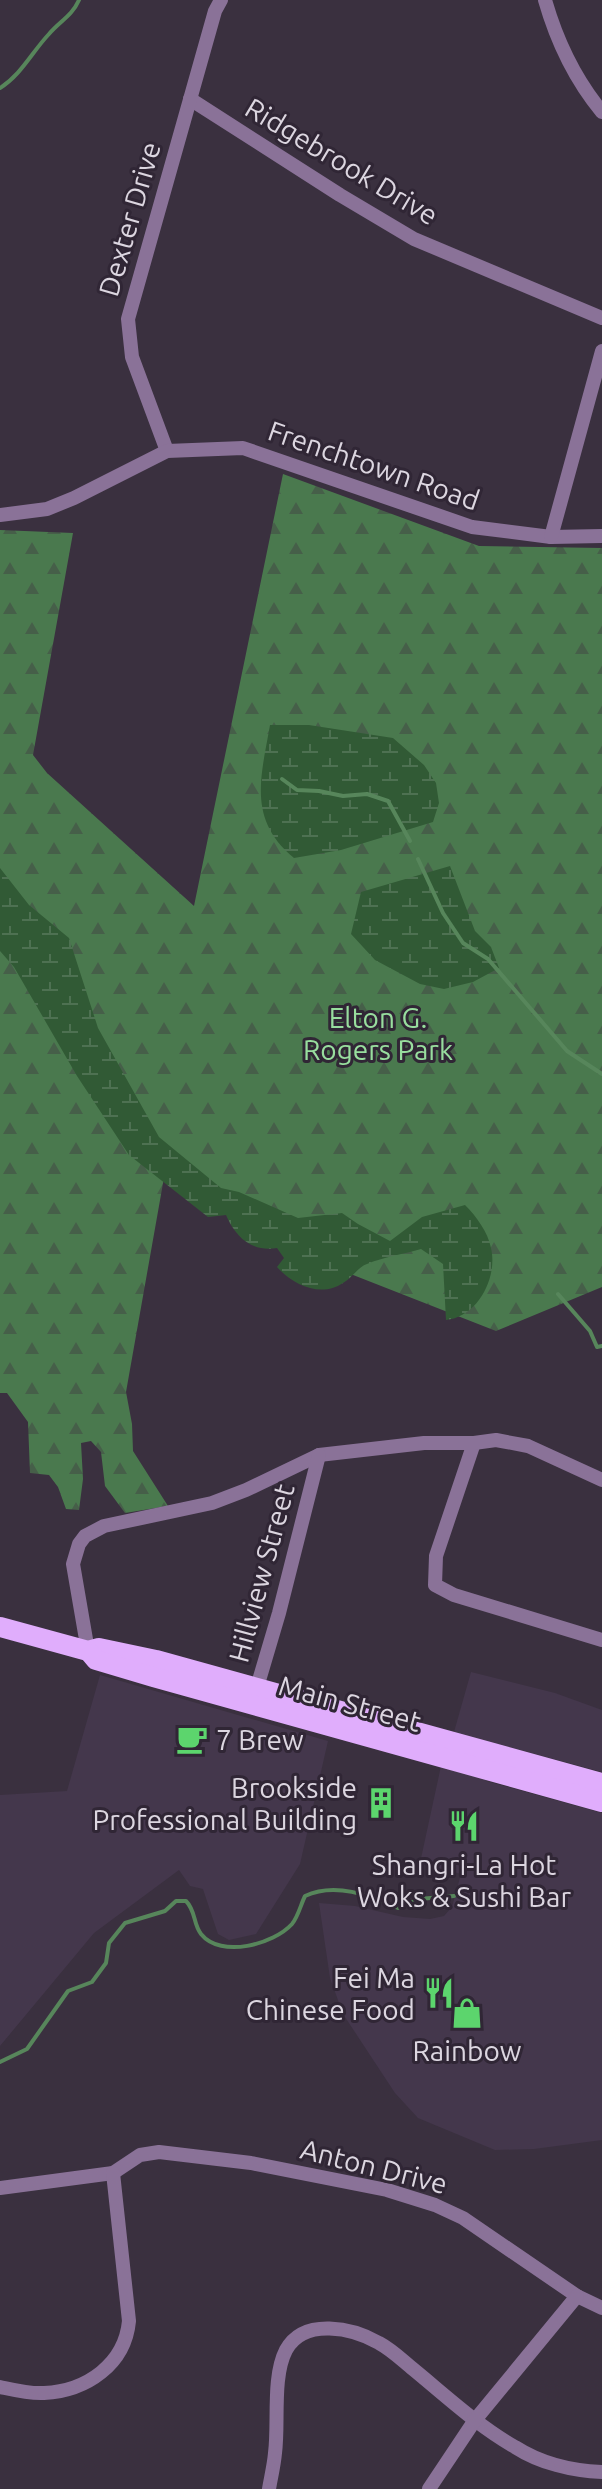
<svg xmlns="http://www.w3.org/2000/svg" width="602" height="2489" font-family="Ubuntu,sans-serif">
<style>
.built{fill:#44374c}
.forest{fill:url(#forest-firs)}
.wetland{fill:url(#wetland-marsh)}
.lines{fill:none;stroke-linecap:round;stroke-linejoin:round}
.stream{stroke:#57865b;stroke-width:4}
.street{stroke:#8a7298;stroke-width:14}
.primary{stroke:#e0adfc;stroke-width:20}
.labels{text-anchor:middle;dominant-baseline:central;stroke-width:6;stroke-linejoin:round;paint-order:stroke}
.street-label{font-size:28px;fill:#dcd6e0;stroke:#302635}
.park-label{font-size:28px;fill:#98de9e;stroke:#302635}
.poi-label{font-size:28px;fill:#dcd6e0;stroke:#302635;text-anchor:end}
</style>
<defs>
<pattern id="forest-firs" width="22" height="20" patternUnits="userSpaceOnUse" patternTransform="scale(2)"><rect width="22" height="20" fill="#4a794e"/><path d="M5 1l3.5 6h-7zM16 11l3.5 6h-7z" fill="#465f49"/></pattern>
<pattern id="wetland-marsh" width="20" height="14" patternUnits="userSpaceOnUse" patternTransform="scale(2)"><rect width="20" height="14" fill="#315a35"/><path d="M1 5h8M5 5V1M11 12h8M15 12V8" fill="none" stroke="#4e7152"/></pattern>
</defs>
<rect width="100%" height="100%" fill="#3a303f"/>
<g class="built">
<path d="M471 1672 555 1693 602 1710V1772L498 1744 486 1781 602 1813V2140L534 2149 495 2150 418 2118 395 2093 343 2014 330 1978 319 1903 355 1906 403 1917 430 1919 444 1916 452 1907 461 1874 420 1863 441 1766 454 1732Z"/>
<path d="M100 1675 328 1741 300 1864 256 1934 229 1940 218 1934 203 1889 190 1886 179 1870 94 1933 0 2046V1795L67 1791Z"/>
</g>
<path class="forest" d="M283 474 479 546 602 548V1287L496 1331 320 1262 165 1172 126 1392 132 1424 133 1451 168 1506 125 1513 105 1486 101 1452 91 1441 81 1443 83 1479 79 1510 66 1509 58 1487 49 1475 30 1473 28 1422 7 1393H0V530L73 533 33 755 47 773 194 906Z"/>
<g class="wetland">
<path d="M270 725H309L393 738 424 765 436 783 439 803 433 822 341 850 294 858C247 819 261 777 270 725Z"/>
<path d="M450 866 475 931 491 947 499 968 473 982 444 989 420 984 375 960 351 934 361 892Z"/>
<path d="M0 868 29 905 69 938 98 1028 159 1137 221 1188 239 1192 298 1218 342 1213 358 1224 390 1241 422 1217 465 1205C476 1216 488 1232 491 1248 498 1277 478 1317 446 1320L443 1264 421 1249C405 1254 383 1257 367 1264 358 1267 352 1278 343 1283 321 1298 293 1285 277 1267L284 1258 277 1248C252 1252 236 1238 226 1215L208 1217 129 1155 77 1076 14 967 0 951Z"/>
</g>
<g class="lines">
<g class="stream">
<path d="M0 88C21 75 32 52 49 34 60 21 72 16 79 0"/>
<path d="M282 779 297 790 319 791 343 796 367 794 388 801 410 841"/>
<path d="M418 859 443 913 463 943 488 959 567 1051 602 1074"/>
<path d="M558 1294 590 1331 597 1347 602 1346"/>
<path d="M0 2062 27 2049 68 1991 92 1982 106 1963 109 1943 125 1923 165 1911 176 1901H186C196 1911 193 1924 201 1934 221 1959 274 1944 292 1924 298 1917 301 1904 305 1896 335 1882 369 1895 398 1908L419 1899 454 1896"/>
</g>
<g class="street">
<path d="M545 0C557 42 574 78 602 112"/>
<path d="M190 99 340 195 414 239 602 318"/>
<path d="M167 451 132 357 128 319 215 11 221 0"/>
<path d="M0 515 47 509 74 498 167 451 243 448 472 527 551 537 602 536"/>
<path d="M551 537 602 351"/>
<path d="M474 1443 436 1556 435 1585 454 1595 602 1640"/>
<path d="M88 1651 73 1564 79 1544 85 1536 104 1526 212 1503 246 1490 319 1455 424 1443H474L496 1440 528 1446 602 1480"/>
<path d="M255 1694 279 1613 319 1455"/>
<path d="M0 2188 113 2173 140 2155 159 2152 251 2163 387 2190 435 2205 463 2218 577 2296 602 2308"/>
<path d="M0 2387C14 2390 30 2394 44 2393 87 2391 125 2364 129 2321L113 2173"/>
<path d="M269 2489C271 2477 274 2465 275 2453 279 2423 272 2377 286 2350 304 2317 353 2328 379 2343 392 2350 402 2360 413 2369 446 2396 478 2426 515 2447 540 2463 572 2471 602 2472"/>
<path d="M429 2489 475 2420 577 2296"/>
</g>
<g class="primary">
<path d="M0 1627 88 1651 99 1648 156 1660 602 1783"/>
<path d="M91 1654 96 1660 153 1677 602 1802"/>
</g>
</g>
<defs>
<symbol id="cafe-bare" viewBox="-9 -9 18 18"><path d="M-5.5-4.5H6V0H3Q3 3.5 0 3.5H-2.5Q-5.5 3.5-5.5 0ZM3-3.2v2h1.7v-2ZM-6 4.5H4V6H-6Z" fill="#5cd56d" stroke="#302635" stroke-width="2.5" paint-order="stroke"/></symbol>
<symbol id="building-bare" viewBox="-9 -9 18 18"><path d="M-4-6H4V6H1V3H-1V6H-4ZM-2.5-4.3h1.7v1.8h-1.7ZM.8-4.3h1.7v1.8H.8ZM-2.5-1h1.7V.8h-1.7ZM.8-1h1.7V.8H.8Z" fill="#5cd56d" stroke="#302635" stroke-width="2.5" paint-order="stroke"/></symbol>
<symbol id="restaurant-bare" viewBox="-9 -9 18 18"><path d="M-5-6h1v4h1v-4h1v4h1v-4h1v5L-1.5 .5V6h-2V.5L-5-1ZM5-6V6H3V1.5H1.5Q1.5-4 5-6Z" fill="#5cd56d" stroke="#302635" stroke-width="2.5" paint-order="stroke"/></symbol>
<symbol id="shop-bare" viewBox="-9 -9 18 18"><path d="M-5-2.5h2.3a2.7 3.5 0 0 1 5.4 0H5L5.5 6h-11ZM-1.5-2.5h3a1.5 2.3 0 0 0-3 0Z" fill="#5cd56d" stroke="#302635" stroke-width="2.5" paint-order="stroke"/></symbol>
</defs>
<g fill-rule="evenodd">
<use href="#cafe-bare" x="170" y="1717" width="44" height="44"/>
<use href="#building-bare" x="359" y="1781" width="44" height="44"/>
<use href="#restaurant-bare" x="442" y="1804" width="44" height="44"/>
<use href="#restaurant-bare" x="417" y="1971" width="44" height="44"/>
<use href="#shop-bare" x="445" y="1991" width="44" height="44"/>
</g>
<g class="labels">
<g class="street-label">
<text transform="translate(342 161) rotate(31)">Ridgebrook Drive</text>
<text transform="translate(129 219) rotate(-74)">Dexter Drive</text>
<text transform="translate(374 465) rotate(19)">Frenchtown Road</text>
<text transform="translate(261 1573) rotate(-75)">Hillview Street</text>
<text transform="translate(350 1703) rotate(15)">Main Street</text>
<text transform="translate(374 2166) rotate(14)">Anton Drive</text>
</g>
<g class="park-label">
<text x="378" y="1017">Elton G.<tspan x="378" dy="32">Rogers Park</tspan></text>
</g>
<g class="poi-label">
<text x="216" y="1739" text-anchor="start">7 Brew</text>
<text x="357" y="1787">Brookside<tspan x="357" dy="32">Professional Building</tspan></text>
<text x="464" y="1864" text-anchor="middle">Shangri-La Hot<tspan x="464" dy="32">Woks &amp; Sushi Bar</tspan></text>
<text x="415" y="1977">Fei Ma<tspan x="415" dy="32">Chinese Food</tspan></text>
<text x="467" y="2050" text-anchor="middle">Rainbow</text>
</g>
</g>
</svg>
